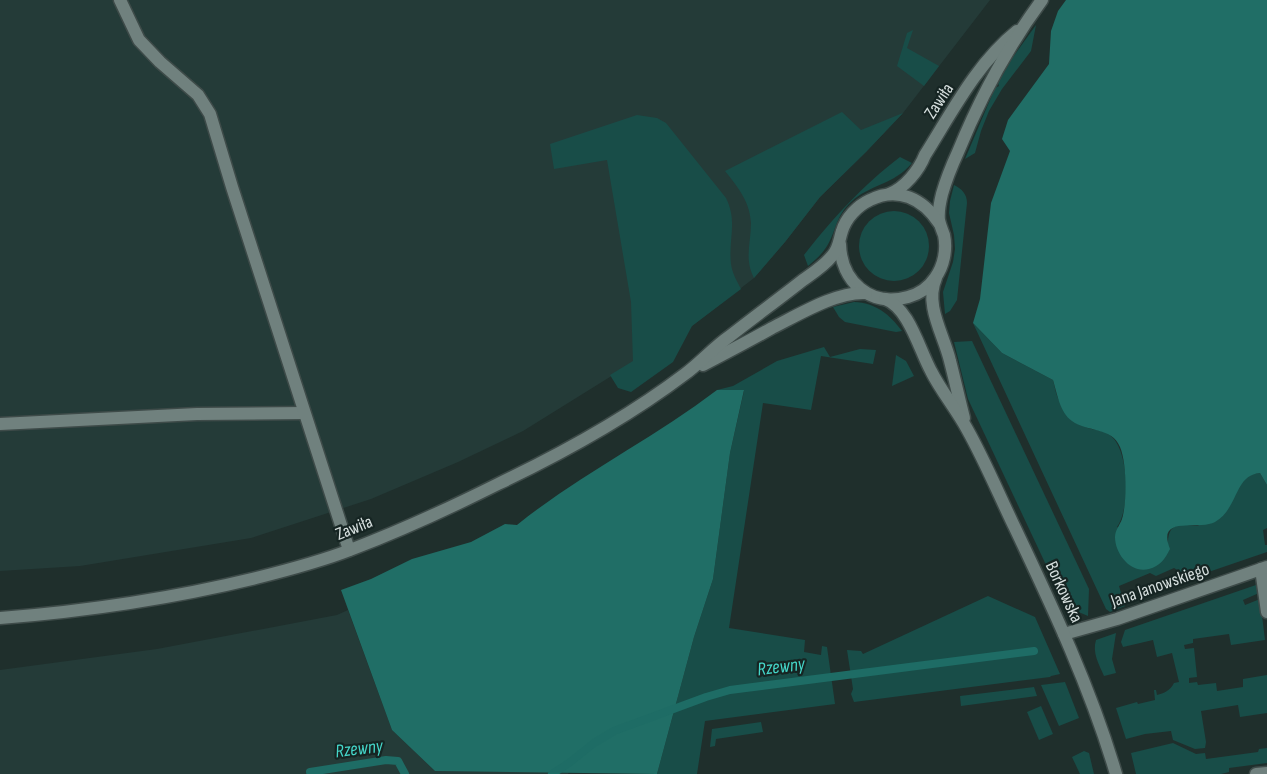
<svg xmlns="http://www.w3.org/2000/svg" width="1267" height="774" font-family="'Sofia Sans Condensed',sans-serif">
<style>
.built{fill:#243b38}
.green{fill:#184d48}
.forest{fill:#206e66}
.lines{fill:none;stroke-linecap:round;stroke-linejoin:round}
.stream{stroke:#1e6c65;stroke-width:8}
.lane-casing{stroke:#3e4b49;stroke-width:15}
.street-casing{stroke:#3e4b49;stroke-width:15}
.secondary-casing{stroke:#3e4b49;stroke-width:15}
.lane{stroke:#70817e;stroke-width:12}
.street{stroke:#70817e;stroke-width:12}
.secondary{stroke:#70817e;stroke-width:12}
.labels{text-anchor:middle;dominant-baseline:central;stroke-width:4.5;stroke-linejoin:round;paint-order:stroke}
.street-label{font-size:18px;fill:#d6dfde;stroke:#162523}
.water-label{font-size:19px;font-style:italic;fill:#45d7ca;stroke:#162523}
</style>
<rect width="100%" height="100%" fill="#1f2f2c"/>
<g class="built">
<path d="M0 0H990L903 113 866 152 820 197 785 242 754 278 692 326 523 431 458 462 371 499 251 538 80 566 0 571Z"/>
<path d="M348 610 392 730 435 771 569 772 568 774H0V670L157 649 337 615Z"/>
</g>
<g class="green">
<path d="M1036 25 1031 51 1002 89 989 111 981 131 975 153 965 159 995 88 999 86 998 83 1013 57Z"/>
<path d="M913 30 907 48 939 66 924 86 897 66 907 33Z"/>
<path d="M842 112 861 130 903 113 866 152 820 197 785 242 754 278C744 259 751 243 751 223 750 202 738 187 725 171Z"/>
<path d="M637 115 657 118 666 123 726 198C738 222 728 239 731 264 732 273 737 281 741 289L692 326 673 362 631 392 618 388 610 375 633 361 631 302 607 160 554 169 550 144Z"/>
<path d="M900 157 912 163C894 185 870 184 851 202 835 216 836 234 825 249 821 255 814 261 808 266L804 255C834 217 862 186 900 157Z"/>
<path d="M954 185C962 189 967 194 967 203L957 300 950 311 945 314 943 292 953 262 955 249 954 235 949 213 950 201Z"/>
<circle cx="894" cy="246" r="35"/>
<path d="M854 302C876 303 889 314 902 331L896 332 845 322 839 317 833 307Z"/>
<path d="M973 323 1002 353 1053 380C1055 387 1056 396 1060 402 1064 408 1079 424 1085 427 1095 431 1105 429 1113 438 1129 455 1130 509 1117 527L1168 544C1168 521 1181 525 1198 526L1243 480 1251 474 1260 473 1267 485V528L1263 530 1265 545H1267V552L1191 578 1174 568 1156 576 1150 573 1119 586 1125 606 1110 612 1106 609Z"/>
<path d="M972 341 1089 589 1088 616 1069 608 1063 601 968 399 954 342Z"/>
<path d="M824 347 830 357 860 349 876 350 873 364 821 356 811 410 763 403 729 628 805 640 804 652 821 655 822 646 827 647 835 704 705 721 697 774H657L694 637 713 579 730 453 744 391 717 390 733 386 777 361Z"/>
<path d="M896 355 906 361 914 376 892 386Z"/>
<path d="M1256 585 1259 593 1243 600 1245 605 1260 599 1265 640 1231 645 1229 634 1193 639V643L1184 645 1185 649 1194 648 1197 677 1189 678V683L1197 682 1198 685 1216 683 1217 691 1243 687V679L1267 675V713L1240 717 1238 705 1201 711 1206 742 1205 748 1195 749 1173 740 1171 731 1145 734 1126 739 1116 708 1137 702 1138 704 1155 700 1154 690H1156L1157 695C1164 693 1170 691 1174 683L1179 682 1172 653 1157 657 1153 640 1123 647 1121 642 1125 630Z"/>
<path d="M988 596 1035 617 1060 674 1051 676 1050 677 854 702 851 694 853 689 847 650 861 651 863 654Z"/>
<path d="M1116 633 1112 659 1116 673 1104 676C1099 664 1092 653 1096 640Z"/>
<path d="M1065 682 1079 718 1059 726 1041 685Z"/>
<path d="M1034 687 1037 696 961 706 960 696Z"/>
<path d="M1041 706 1053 734 1039 740 1027 712Z"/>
<path d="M761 722 763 732 716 739 715 746 710 747 712 729Z"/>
<path d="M1173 743 1196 754 1205 753 1206 759 1258 752 1259 749 1267 748V763L1229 768V772L1221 774H1136L1131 753Z"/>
<path d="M1084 751 1089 753 1094 774H1080L1072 757Z"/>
</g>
<g class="forest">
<path d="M1066 0H1267V485L1260 473C1234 475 1239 508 1215 522 1199 531 1156 514 1170 549 1165 559 1160 566 1149 569 1131 574 1115 554 1115 537 1115 530 1120 525 1122 519 1127 503 1127 463 1120 447 1112 427 1087 432 1072 421 1060 413 1057 393 1053 380L1002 353 973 323 980 299 991 203 1010 151 1002 139 1008 120 1049 64 1051 31 1058 11Z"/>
<path d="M717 390H744L730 453 713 579 694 637 657 774 435 771 392 730 341 590 371 579 412 559 471 542 505 524 517 525C580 474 653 439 717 390Z"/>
</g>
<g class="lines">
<g class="stream">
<path d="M310 772 386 760 398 761 405 774"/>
<path d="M552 774 569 763 594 743 614 731 706 697 730 690 1034 651"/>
</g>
<defs>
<g id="lane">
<path d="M0 424 197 414 304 413"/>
<path d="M1261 569 1267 612"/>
<path d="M1256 774 1267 773"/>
</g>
<g id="street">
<path d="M120 0 139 40 160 62 198 95 210 114 232 187 349 550"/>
<path d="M1064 634 1117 619 1267 567"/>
</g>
<g id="secondary">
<path d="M889 194C905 188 919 170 925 155 952 112 977 63 1017 31"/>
<path d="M840 244C841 281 870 308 908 297 919 294 929 287 935 278 944 266 947 249 944 235 942 230 940 225 939 220 938 212 940 202 942 194 946 180 952 165 958 152 980 98 1008 46 1042 0"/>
<path d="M936 278C924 305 944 335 950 361 955 380 959 399 964 418"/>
<path d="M885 299C909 308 919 349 931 371 941 391 956 409 967 429 985 461 999 495 1015 528 1053 608 1091 689 1116 774"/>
<path d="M703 365C726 353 749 341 772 328 798 315 837 291 866 293"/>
<path d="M0 618C88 611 170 599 256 578 288 570 319 562 350 550 400 531 450 508 498 484 563 453 627 418 685 374 700 363 714 347 730 336 754 317 779 299 803 280 813 273 824 266 832 256 839 249 839 240 842 231 846 218 857 206 870 200 898 186 923 199 939 223"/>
</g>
</defs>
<use href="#lane" class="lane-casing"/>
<use href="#street" class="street-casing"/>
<use href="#secondary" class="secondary-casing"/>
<use href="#lane" class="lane"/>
<use href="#street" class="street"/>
<use href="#secondary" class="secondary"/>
</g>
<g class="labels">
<g class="street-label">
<text transform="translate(939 101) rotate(-57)">Zawiła</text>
<text transform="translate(354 528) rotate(-22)">Zawiła</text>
<text transform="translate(1160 585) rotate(-19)">Jana Janowskiego</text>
<text transform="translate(1064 592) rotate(65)">Borkowska</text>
</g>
<g class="water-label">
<text transform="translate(781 667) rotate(-7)">Rzewny</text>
<text transform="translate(359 749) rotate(-7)">Rzewny</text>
</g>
</g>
</svg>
